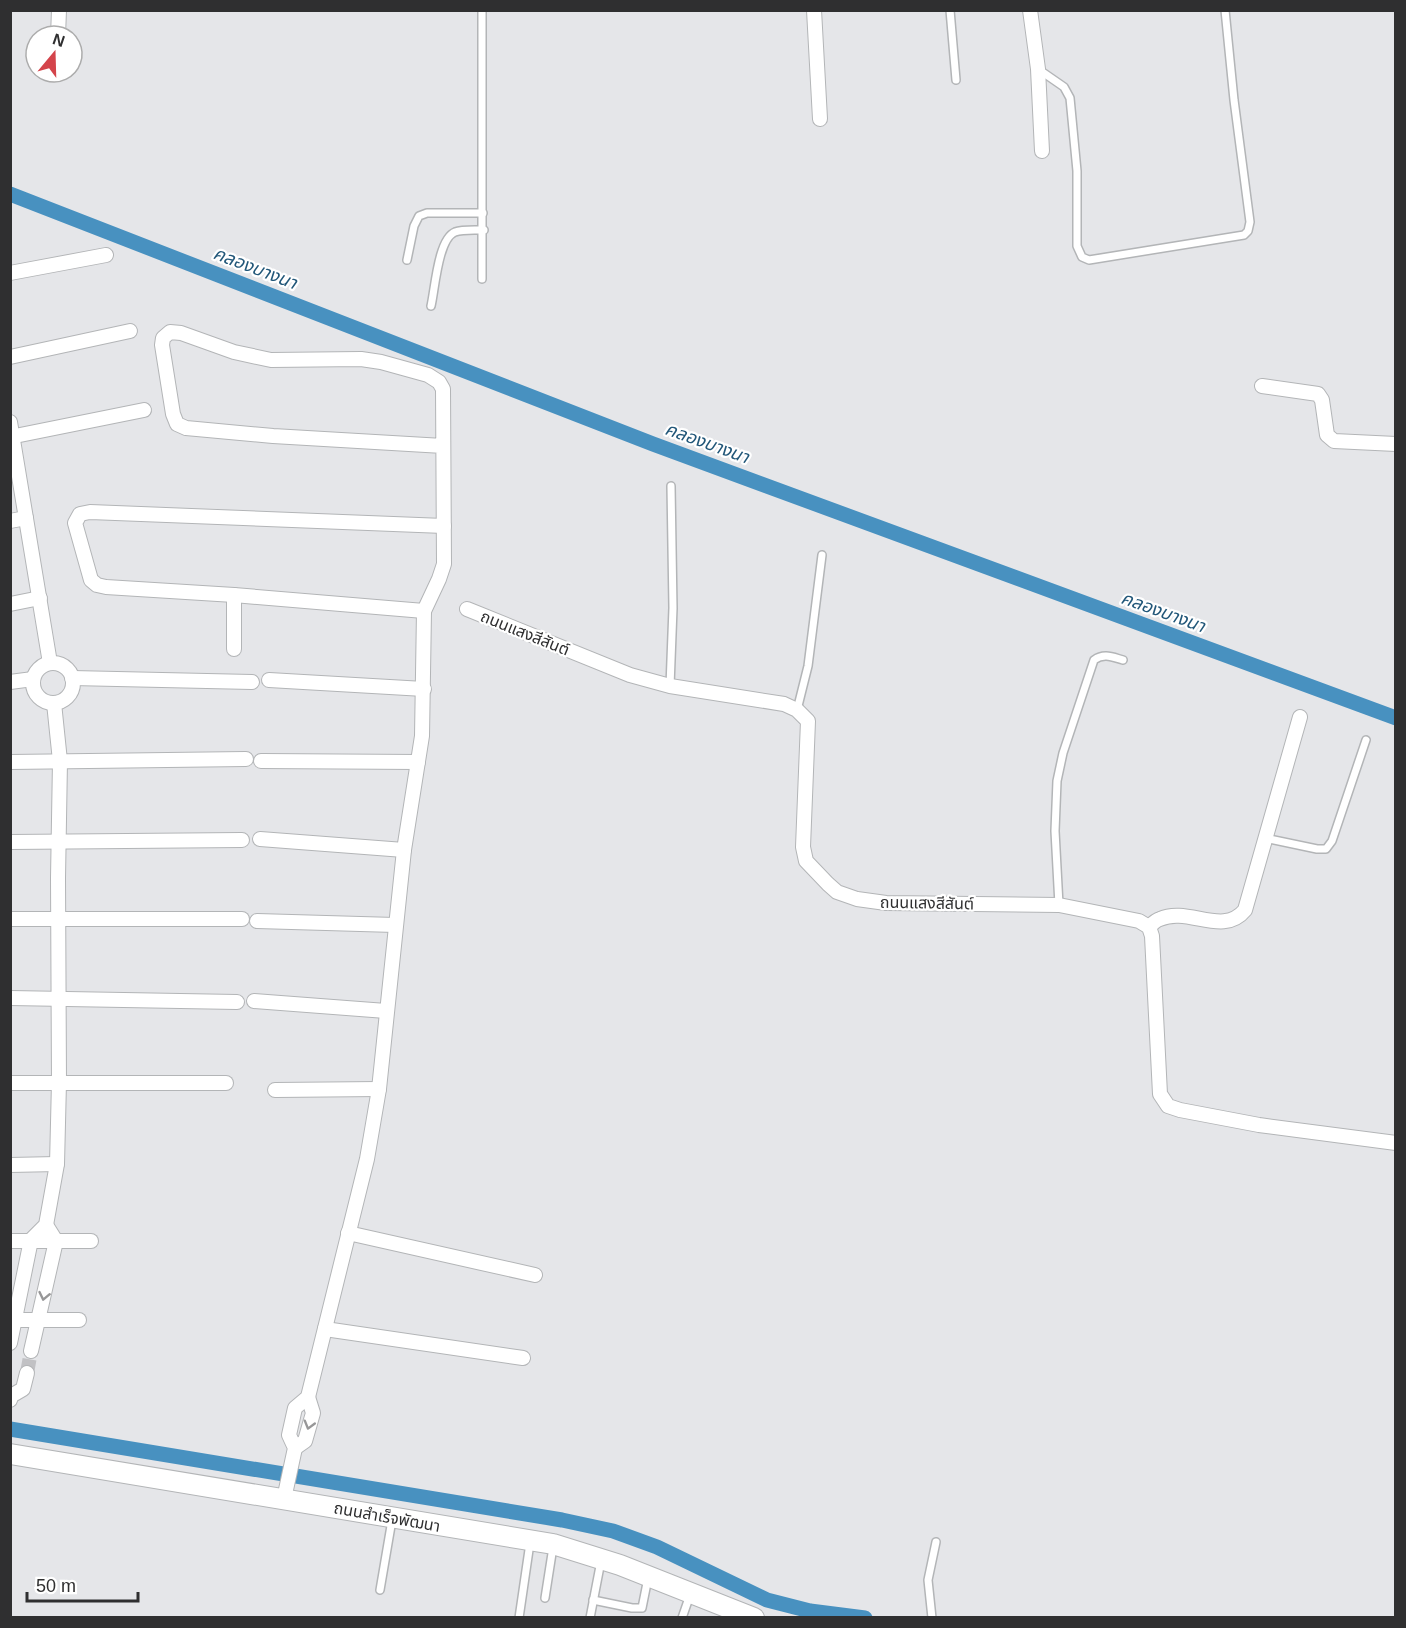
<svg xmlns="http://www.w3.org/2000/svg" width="1406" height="1628" font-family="Helvetica,'Noto Sans Thai',sans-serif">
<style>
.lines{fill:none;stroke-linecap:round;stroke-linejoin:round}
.canal{stroke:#4891c0;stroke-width:15}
.street-tunnel{stroke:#c1c1c4;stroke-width:14;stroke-dasharray:14 7;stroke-linecap:butt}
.lane-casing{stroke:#b3b5b7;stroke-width:10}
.street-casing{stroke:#b3b5b7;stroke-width:16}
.secondary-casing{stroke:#b3b5b7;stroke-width:22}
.lane{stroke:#fff;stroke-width:7}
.street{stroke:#fff;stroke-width:14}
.secondary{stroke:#fff;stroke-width:20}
.oneway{stroke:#979798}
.labels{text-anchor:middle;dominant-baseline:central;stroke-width:4.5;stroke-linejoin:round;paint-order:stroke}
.street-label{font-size:16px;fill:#2f2f30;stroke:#fff}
.water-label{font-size:18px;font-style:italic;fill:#225779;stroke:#fff}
</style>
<rect width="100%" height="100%" fill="#e5e6e9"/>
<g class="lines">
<g class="canal">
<path d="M10 194 653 444 1396 718"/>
<path d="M10 1429 562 1520 613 1531 657 1547 767 1600 810 1611 865 1618"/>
</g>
<path class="street-tunnel" d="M27 1373 31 1351"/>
<defs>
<g id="lane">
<path d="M482 10V279"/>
<path d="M950 10 956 80"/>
<path d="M1038 69 1064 87 1070 98 1077 171V246L1082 257 1089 260 1244 235 1248 231 1250 222 1234 100 1225 10"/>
<path d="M407 260 414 226 419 216 427 213H483"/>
<path d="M431 306C435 289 438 239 455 232 463 229 475 230 484 230"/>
<path d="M670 686 673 608 671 486"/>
<path d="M797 710 808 666 822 555"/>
<path d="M1265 838 1317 849H1326L1332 841 1366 740"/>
<path d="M1059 905 1055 831 1057 781 1063 753 1094 660C1104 653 1112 657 1123 660"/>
<path d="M380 1590 392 1520"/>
<path d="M545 1598 553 1547"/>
<path d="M593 1600 632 1608H642L648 1578"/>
<path d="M519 1618 530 1543"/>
<path d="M590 1618 601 1561"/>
<path d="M682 1618 690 1595"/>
<path d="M932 1618 928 1580 936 1542"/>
</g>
<g id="street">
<path d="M814 10 820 119"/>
<path d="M1030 10 1038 69 1042 151"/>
<path d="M58 36 59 10"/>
<path d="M10 273 106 255"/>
<path d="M10 357 130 331"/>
<path d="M1262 386 1318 394 1322 400 1327 435 1334 441 1396 444"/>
<path d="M10 422 50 663"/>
<path d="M10 437 144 410"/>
<path d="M10 521 26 518"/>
<path d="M10 604 40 598"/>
<path d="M467 609 630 675 670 686 784 704 797 710 808 721 803 847 806 861 828 884 837 892 857 899 886 903 1059 905 1139 921 1149 927 1152 936 1160 1094 1168 1106 1180 1110 1259 1125 1396 1143"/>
<path d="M424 611 234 595 106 587 97 585 91 580 75 523 80 514 90 512 444 526"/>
<path d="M234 649V595"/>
<circle cx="53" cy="683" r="20"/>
<path d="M72 678 252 682"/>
<path d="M269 680 424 689"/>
<path d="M10 682 33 679"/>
<path d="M261 761 418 762"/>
<path d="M10 762 246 759"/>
<path d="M260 839 404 850"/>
<path d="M10 842 242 840"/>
<path d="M10 919H242"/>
<path d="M257 921 395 925"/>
<path d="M1149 927C1152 924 1156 920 1160 919 1188 906 1223 937 1245 910L1300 717"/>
<path d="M10 998 237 1002"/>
<path d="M254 1001 386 1011"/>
<path d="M10 1083H226"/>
<path d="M275 1090 379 1089"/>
<path d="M10 1165 57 1164"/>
<path d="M348 1233 535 1275"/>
<path d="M10 1241H91"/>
<path d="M10 1320H79"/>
<path d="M325 1329 523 1358"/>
<path d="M10 1343 31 1240 46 1225 57 1164 59 1082 58 878 60 761 54 703"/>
<path d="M31 1351 56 1241 46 1225"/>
<path d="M10 1400 11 1396 23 1389 27 1373"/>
<path d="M295 1448 305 1441 313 1413 308 1397"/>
<path d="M284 1499 295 1448 289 1435 295 1408 308 1397 367 1159 379 1089 404 850 422 736 424 611 439 579 444 564 443 389 439 382 428 375 381 362 361 359 271 360 234 352 181 333 170 332 163 338 162 345 173 414 177 424 186 428 273 436 443 446"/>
</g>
<path id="secondary" d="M10 1454 553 1544 620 1565 754 1618"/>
</defs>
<use href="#lane" class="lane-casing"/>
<use href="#street" class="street-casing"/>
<use href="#secondary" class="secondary-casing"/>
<use href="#lane" class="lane"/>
<use href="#street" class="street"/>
<use href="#secondary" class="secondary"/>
</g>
<defs><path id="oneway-chevron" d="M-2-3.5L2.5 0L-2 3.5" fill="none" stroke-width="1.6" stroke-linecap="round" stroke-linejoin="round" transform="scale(1.5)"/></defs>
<g class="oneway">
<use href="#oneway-chevron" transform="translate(44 1296) rotate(102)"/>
<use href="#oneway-chevron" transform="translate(309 1425) rotate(106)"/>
</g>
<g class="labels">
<g class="street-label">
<text transform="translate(525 633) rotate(22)">ถนนแสงสีสันต์</text>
<text transform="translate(927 903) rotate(1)">ถนนแสงสีสันต์</text>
<text transform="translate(387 1517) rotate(10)">ถนนสำเร็จพัฒนา</text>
</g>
<g class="water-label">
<text transform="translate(255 268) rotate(21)">คลองบางนา</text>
<text transform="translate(707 443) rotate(20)">คลองบางนา</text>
<text transform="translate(1163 612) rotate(20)">คลองบางนา</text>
</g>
</g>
<rect width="1406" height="1628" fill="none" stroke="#2f2f30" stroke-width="24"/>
<g transform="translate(54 54) rotate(19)"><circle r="28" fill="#ffffff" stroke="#acacac" stroke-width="1.5"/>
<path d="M0-4.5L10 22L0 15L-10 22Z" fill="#d4444b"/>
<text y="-9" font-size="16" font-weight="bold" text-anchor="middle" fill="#2f2f30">N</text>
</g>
<path d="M27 1592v9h111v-9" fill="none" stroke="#2f2f30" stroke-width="3"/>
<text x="36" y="1592" font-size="18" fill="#2f2f30" stroke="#ffffff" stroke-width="4.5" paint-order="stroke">50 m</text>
</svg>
